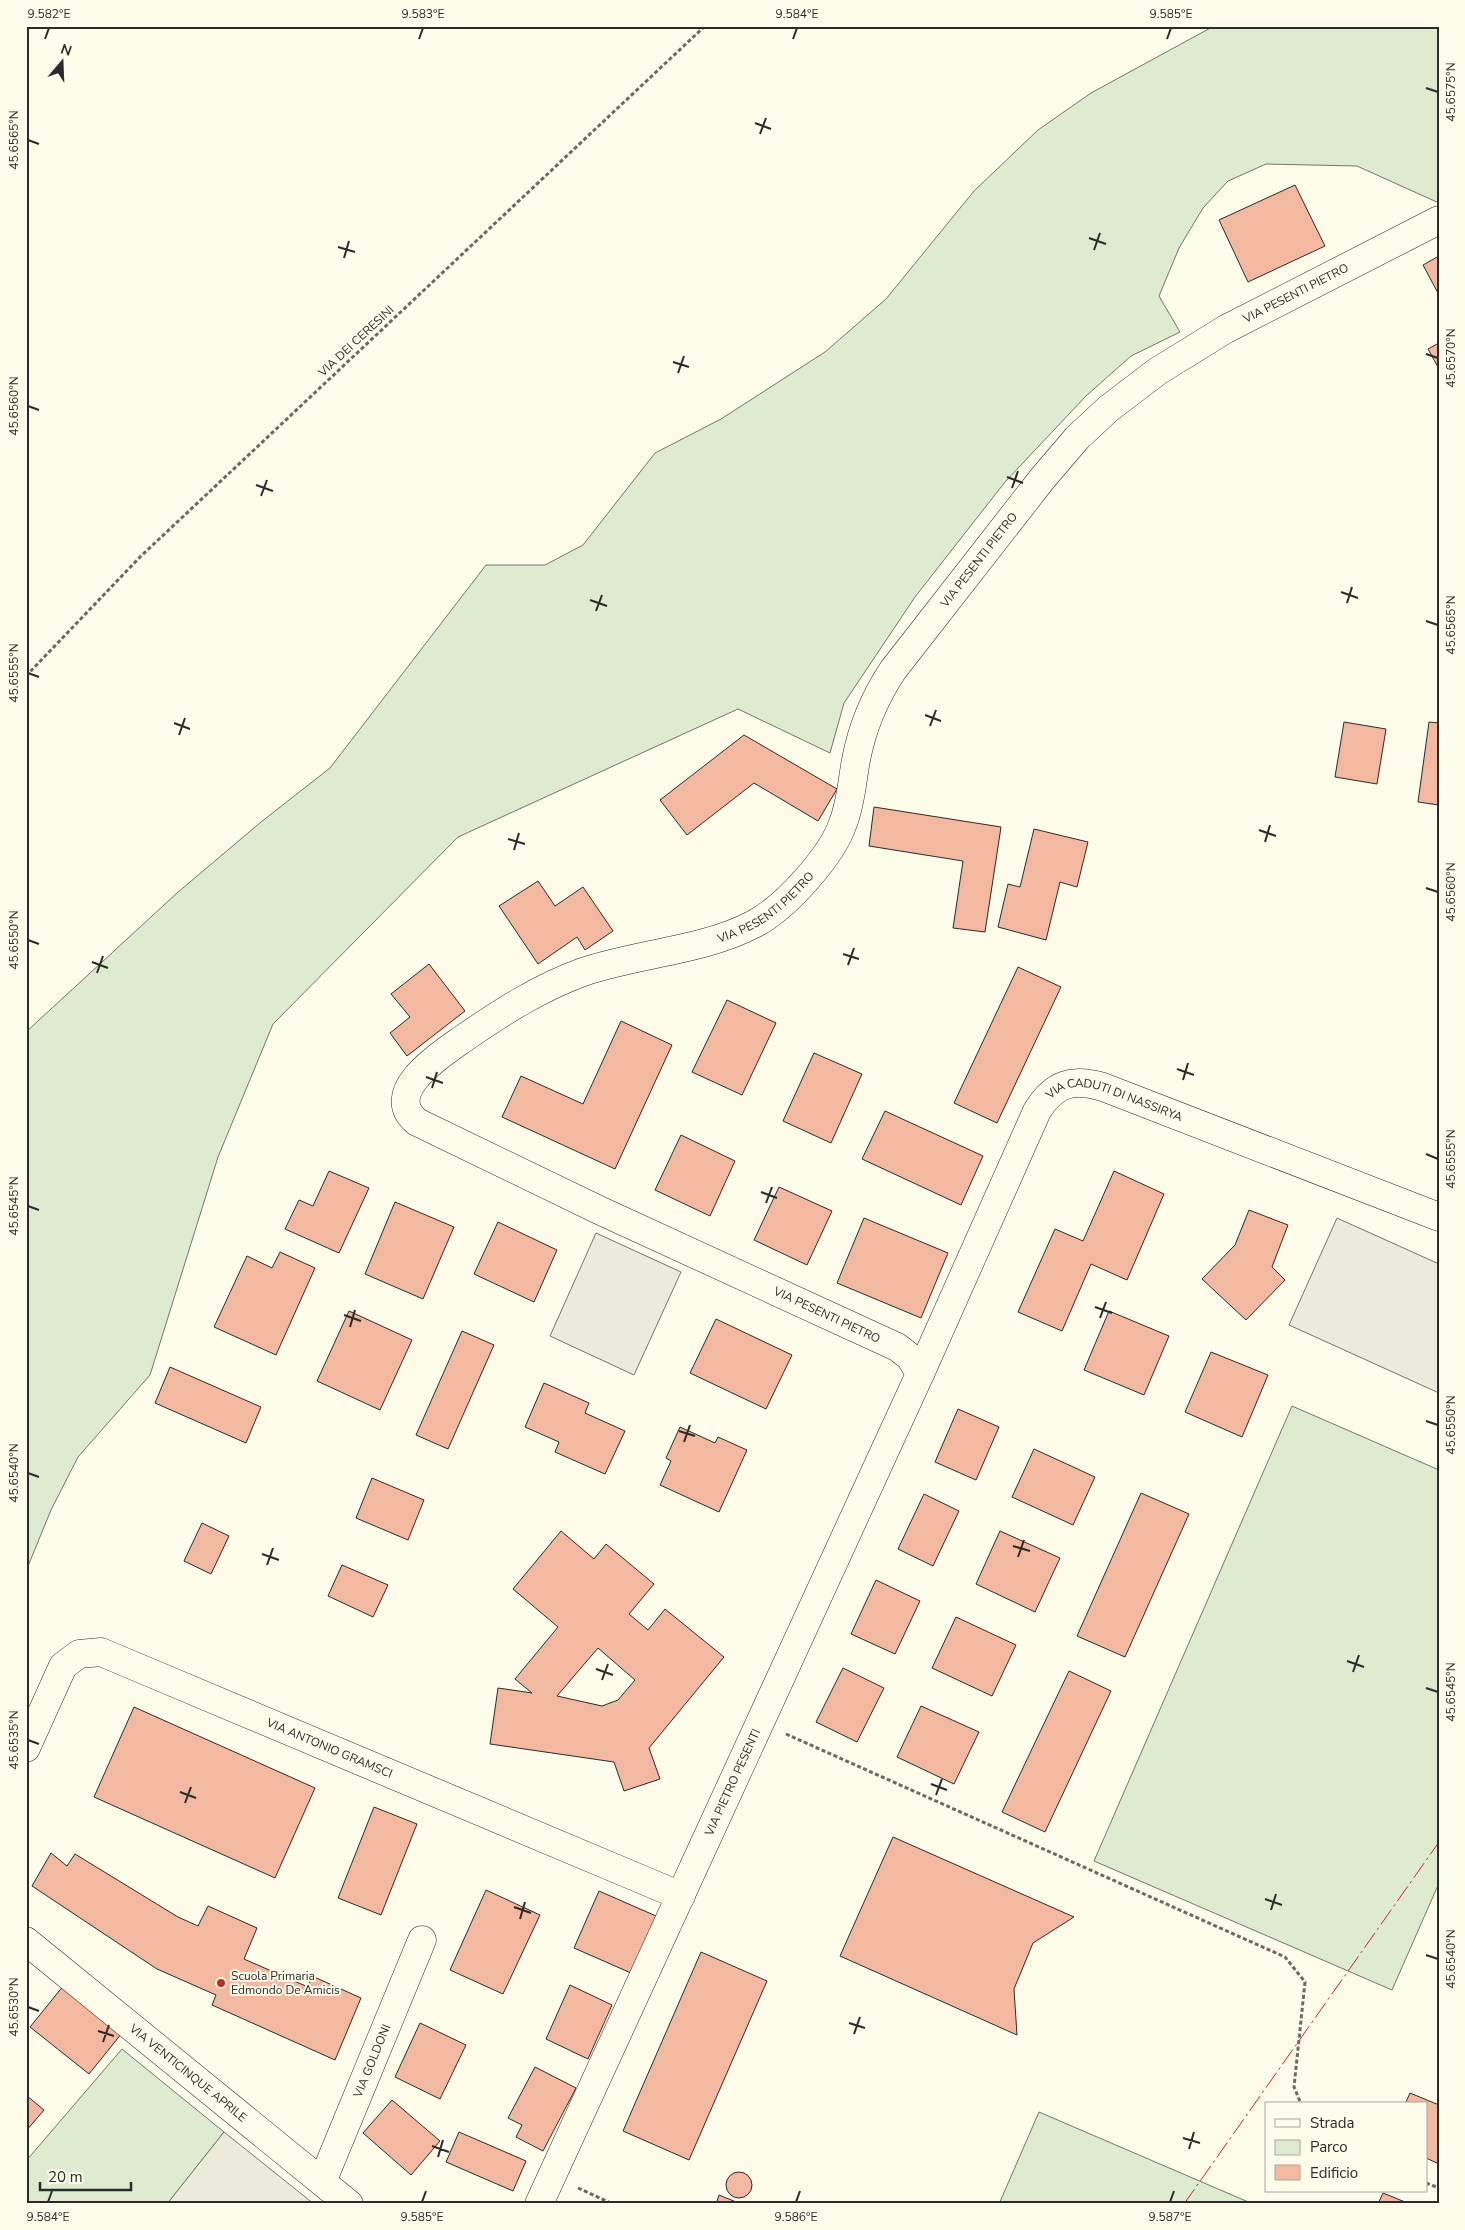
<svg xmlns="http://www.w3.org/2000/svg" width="1465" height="2230" font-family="'Nunito Sans',sans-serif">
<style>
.green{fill:#deebd1;stroke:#74746e}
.parking{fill:#eceadb;stroke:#74746e}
.building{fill:#f2b8a0;stroke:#2b2b2b;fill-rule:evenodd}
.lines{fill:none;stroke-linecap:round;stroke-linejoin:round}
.minor-casing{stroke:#2b2b2b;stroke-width:29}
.path{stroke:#6a6964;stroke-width:3;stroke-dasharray:4 2.5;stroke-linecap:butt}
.minor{stroke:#fdfbea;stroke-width:28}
.power{stroke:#c62828;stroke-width:1;stroke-dasharray:18 4 2.5 4;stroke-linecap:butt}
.ticks{fill:none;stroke:#2b2b2b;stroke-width:2}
.poi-dot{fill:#c62828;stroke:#fdfbea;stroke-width:2}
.labels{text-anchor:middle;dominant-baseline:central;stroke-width:4;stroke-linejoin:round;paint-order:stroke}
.street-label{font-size:12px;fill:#2b2b2b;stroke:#fdfbea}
.poi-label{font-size:12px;fill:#2b2b2b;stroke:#fdfbea;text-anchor:start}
.neatline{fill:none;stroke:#2b2b2b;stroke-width:2}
.ticks-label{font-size:12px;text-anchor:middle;fill:#2b2b2b}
</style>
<rect width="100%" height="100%" fill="#fdfbea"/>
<g class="green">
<path d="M1214 26H1439V203L1357 166 1266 164 1228 181 1203 208 1179 248 1159 296 1180 332 1131 356 1086 396 1005 482 915 597 844 703 830 753 738 709 458 837 273 1024 218 1157 150 1375 78 1457 51 1510 26 1571V1032L177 893 261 822 330 768 486 565H545L583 545 655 453 721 419 825 352 886 299 974 191 1038 130 1091 93Z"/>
<path d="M1292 1406 1439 1470V1883L1392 1990 1094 1861Z"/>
<path d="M122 2049 224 2132 167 2204H26V2161Z"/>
<path d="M1039 2112 1253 2204H999Z"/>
</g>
<g class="parking">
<path d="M1337 1218 1439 1264V1393L1289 1325Z"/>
<path d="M596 1233 681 1272 634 1375 550 1336Z"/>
<path d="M224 2132 314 2204H167Z"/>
</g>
<g class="building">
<path d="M1295 185 1325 246 1248 282 1219 220Z"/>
<path d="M1439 256V295L1423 265Z"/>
<path d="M1439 343V369L1428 349Z"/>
<path d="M1344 722 1386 729 1377 784 1335 777Z"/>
<path d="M1429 722 1439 723V805L1418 802Z"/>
<path d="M744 735 837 789 818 821 754 783 687 835 660 800Z"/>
<path d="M874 807 1001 827 985 932 953 928 963 861 869 846Z"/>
<path d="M1034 829 1088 842 1077 887 1060 882 1046 940 998 927 1008 884 1020 887Z"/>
<path d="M538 881 555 906 583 887 613 931 585 950 577 937 538 964 499 906Z"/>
<path d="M429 964 465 1011 407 1056 390 1033 410 1017 391 994Z"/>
<path d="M1018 967 1061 987 997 1123 954 1103Z"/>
<path d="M727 1000 776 1023 742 1095 692 1072Z"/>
<path d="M621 1021 672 1045 615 1169 502 1117 521 1076 583 1104Z"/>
<path d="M814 1053 862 1074 831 1143 783 1121Z"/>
<path d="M885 1111 983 1156 961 1205 862 1159Z"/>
<path d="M681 1135 735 1161 710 1216 655 1190Z"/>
<path d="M329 1171 369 1188 339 1253 285 1229 299 1200 313 1206Z"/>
<path d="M1114 1171 1164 1194 1127 1280 1091 1264 1062 1331 1018 1312 1055 1229 1083 1241Z"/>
<path d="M779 1187 832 1211 807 1265 754 1240Z"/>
<path d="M395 1202 454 1227 423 1299 365 1274Z"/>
<path d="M1249 1210 1288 1225 1272 1267 1285 1280 1246 1320 1202 1279 1235 1245Z"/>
<path d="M864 1218 948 1253 921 1318 837 1283Z"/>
<path d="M498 1222 557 1250 534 1302 474 1274Z"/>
<path d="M280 1252 315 1268 276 1355 214 1327 247 1256 272 1268Z"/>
<path d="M349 1311 412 1340 380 1410 317 1381Z"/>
<path d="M1109 1311 1169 1336 1144 1395 1084 1370Z"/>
<path d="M716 1319 792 1355 766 1409 690 1373Z"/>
<path d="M462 1331 494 1345 448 1449 416 1435Z"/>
<path d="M1211 1352 1268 1375 1242 1437 1185 1412Z"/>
<path d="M170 1367 261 1407 246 1443 155 1403Z"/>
<path d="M544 1383 589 1403 585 1413 625 1431 605 1474 555 1452 559 1442 525 1427Z"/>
<path d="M958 1409 999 1427 976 1480 935 1462Z"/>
<path d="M680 1427 715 1443 718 1437 747 1450 719 1512 660 1485 671 1461 666 1458Z"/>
<path d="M1034 1449 1095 1477 1073 1525 1012 1497Z"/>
<path d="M372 1478 424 1500 408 1540 356 1518Z"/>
<path d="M1141 1493 1189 1514 1125 1657 1077 1636Z"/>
<path d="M924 1494 959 1511 933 1566 898 1549Z"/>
<path d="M202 1523 229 1536 211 1574 184 1561Z"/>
<path d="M561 1531 594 1559 606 1544 654 1584 629 1614 648 1630 665 1609 724 1657 649 1748 660 1779 624 1791 614 1762 490 1744 498 1688 532 1693 515 1679 558 1627 513 1589ZM598 1648 635 1680 618 1700 602 1706 557 1696Z"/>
<path d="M1000 1531 1060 1558 1035 1612 976 1584Z"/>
<path d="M342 1565 388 1585 373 1617 328 1596Z"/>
<path d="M876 1580 920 1601 895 1654 851 1634Z"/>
<path d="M956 1617 1016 1645 992 1696 932 1668Z"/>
<path d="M843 1668 884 1688 857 1742 816 1722Z"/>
<path d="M1069 1671 1111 1691 1045 1832 1002 1812Z"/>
<path d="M921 1706 979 1732 954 1784 897 1757Z"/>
<path d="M134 1707 315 1788 275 1878 94 1797Z"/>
<path d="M374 1807 417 1824 381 1915 338 1898Z"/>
<path d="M893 1837 1074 1917 1033 1943 1014 1989 1017 2035 840 1956Z"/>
<path d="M51 1853 67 1866 75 1854 178 1917 198 1926 208 1906 257 1928 244 1959 308 1987 312 1976 361 1998 335 2060 212 2005 216 1995 157 1969 32 1886Z"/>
<path d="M486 1890 540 1915 503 1994 450 1970Z"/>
<path d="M599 1891 656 1916 631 1973 574 1948Z"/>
<path d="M701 1952 767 1981 689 2160 623 2131Z"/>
<path d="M64 1985 122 2033 89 2074 30 2027Z"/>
<path d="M570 1985 612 2005 588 2059 546 2039Z"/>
<path d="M420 2023 466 2045 440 2099 395 2077Z"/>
<path d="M535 2067 576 2088 543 2151 516 2137 522 2125 508 2118Z"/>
<path d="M1410 2093 1439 2105V2164L1426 2158V2104H1405Z"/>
<path d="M26 2095 44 2110 26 2131Z"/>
<path d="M392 2100 440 2141 411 2175 363 2133Z"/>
<path d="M459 2132 526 2161 513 2191 446 2162Z"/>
<circle cx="739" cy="2185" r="13"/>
<path d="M1383 2193 1410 2204H1378Z"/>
<path d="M719 2195 741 2204H716Z"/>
</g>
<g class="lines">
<defs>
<g id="minor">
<path id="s1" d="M920 1374 1037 1111C1054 1083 1073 1078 1103 1087L1439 1217"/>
<path id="s2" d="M26 1748 63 1666 79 1654 101 1652 681 1896"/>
<path id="s3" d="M26 1941 349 2204"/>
<path id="s4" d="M322 2182 422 1940"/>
<path id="s5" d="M539 2204 920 1374 910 1357 897 1347 601 1211 417 1122C380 1092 443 1053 464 1038 502 1012 539 988 583 972 638 953 703 951 754 924 785 908 832 856 843 823 851 803 852 781 856 760 862 728 875 697 893 670L1042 479 1077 438 1108 409 1158 371 1226 329 1439 220"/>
</g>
</defs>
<use href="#minor" class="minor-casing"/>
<g class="path">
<path d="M26 676 140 557 705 26"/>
<path d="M786 1734 1285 1957 1305 1982 1294 2087 1301 2104"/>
<path d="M1426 2183 1439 2188"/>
<path d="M578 2188 613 2204"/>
<path d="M186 2204 187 2203"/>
</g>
<use href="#minor" class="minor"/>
<path class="power" d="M1184 2204 1439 1842"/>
</g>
<path class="ticks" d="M45 39 49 28M419 39 423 28M793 39 797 28M1167 39 1171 28M1426 88 1438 92M755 123 771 129M760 134 766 118M28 140 39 144M1089 238 1106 244M338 247 355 252M1094 250 1100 233M344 258 349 241M1426 354 1438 358M673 362 689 367M678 373 684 356M28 406 39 410M1007 477 1023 483M256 485 273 491M1012 488 1018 471M261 496 267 480M1341 592 1358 598M590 600 607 606M1347 603 1352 587M596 611 602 595M1426 621 1438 625M28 673 39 677M925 715 941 721M174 723 190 729M930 726 936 710M179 735 185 718M1259 830 1276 836M508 839 525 844M1265 842 1270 825M514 850 519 833M1426 888 1438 892M28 940 39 944M843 954 859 959M92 962 108 968M848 965 854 948M97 973 103 956M1177 1069 1194 1075M426 1077 443 1083M1183 1080 1188 1063M432 1088 437 1072M1426 1154 1438 1159M761 1192 777 1198M766 1203 772 1187M28 1206 39 1210M1095 1307 1112 1313M344 1315 361 1321M1100 1318 1106 1302M350 1327 355 1310M1426 1421 1438 1425M679 1431 695 1436M684 1442 690 1425M28 1473 39 1477M1013 1546 1030 1551M262 1554 279 1560M1018 1557 1024 1540M267 1565 273 1548M1347 1661 1364 1667M596 1669 613 1675M1353 1672 1359 1655M602 1680 608 1664M1426 1688 1438 1692M28 1740 39 1744M931 1784 947 1790M180 1792 196 1798M936 1795 942 1779M185 1803 191 1787M1265 1899 1282 1905M514 1907 531 1913M1271 1910 1276 1894M520 1919 525 1902M1426 1955 1438 1959M28 2007 39 2011M849 2023 865 2028M98 2031 114 2036M854 2034 860 2017M103 2042 109 2025M1183 2138 1200 2143M432 2146 449 2152M1189 2149 1194 2132M438 2157 443 2140M48 2202 52 2191M422 2202 426 2191M796 2202 800 2191M1170 2202 1174 2191"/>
<circle class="poi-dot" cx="221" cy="1983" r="5"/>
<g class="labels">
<g class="street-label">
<text stroke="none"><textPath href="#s5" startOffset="2766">VIA PESENTI PIETRO</textPath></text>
<text transform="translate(356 341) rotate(-43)">VIA DEI CERESINI</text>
<text stroke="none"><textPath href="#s5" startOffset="2346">VIA PESENTI PIETRO</textPath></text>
<text stroke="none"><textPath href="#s5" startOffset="1926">VIA PESENTI PIETRO</textPath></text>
<text stroke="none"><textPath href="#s1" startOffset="378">VIA CADUTI DI NASSIRYA</textPath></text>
<text transform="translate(827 1315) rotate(25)">VIA PESENTI PIETRO</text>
<text stroke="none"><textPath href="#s2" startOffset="380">VIA ANTONIO GRAMSCI</textPath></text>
<text stroke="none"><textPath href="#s5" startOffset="464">VIA PIETRO PESENTI</textPath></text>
<text stroke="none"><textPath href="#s4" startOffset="131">VIA GOLDONI</textPath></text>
<text stroke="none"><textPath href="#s3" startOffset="209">VIA VENTICINQUE APRILE</textPath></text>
</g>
<g class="poi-label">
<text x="231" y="1976">Scuola Primaria<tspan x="231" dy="14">Edmondo De Amicis</tspan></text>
</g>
</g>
<rect width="1465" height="2230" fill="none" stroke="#fdfbea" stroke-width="55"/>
<rect x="1265" y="2102" width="162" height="90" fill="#fdfbea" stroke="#a9a89e"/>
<rect x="1275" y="2119" width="25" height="8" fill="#fdfbea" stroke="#a9a89e"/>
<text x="1310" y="2128" font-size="15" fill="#2b2b2b">Strada</text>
<rect x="1275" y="2140" width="25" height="15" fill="#deebd1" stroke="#a9a89e"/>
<text x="1310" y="2152" font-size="15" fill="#2b2b2b">Parco</text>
<rect x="1275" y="2165" width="25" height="15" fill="#f2b8a0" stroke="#a9a89e"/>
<text x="1310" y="2178" font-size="15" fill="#2b2b2b">Edificio</text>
<g transform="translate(62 62) rotate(19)" stroke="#fdfbea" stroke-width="4" paint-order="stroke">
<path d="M0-4L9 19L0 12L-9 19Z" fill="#2b2b2b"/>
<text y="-8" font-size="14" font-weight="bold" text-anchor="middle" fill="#2b2b2b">N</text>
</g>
<path d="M40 2182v8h91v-8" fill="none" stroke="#2b2b2b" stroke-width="2.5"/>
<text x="48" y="2182" font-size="15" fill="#2b2b2b" stroke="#fdfbea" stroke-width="4" paint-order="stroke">20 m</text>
<rect x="28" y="28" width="1410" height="2174" class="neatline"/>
<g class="ticks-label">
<text x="49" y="18">9.582°E</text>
<text x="423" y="18">9.583°E</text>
<text x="797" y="18">9.584°E</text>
<text x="1171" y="18">9.585°E</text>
<text transform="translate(1451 92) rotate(-90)" y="4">45.6575°N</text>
<text transform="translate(14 140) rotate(-90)" y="4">45.6565°N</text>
<text transform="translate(1451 358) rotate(-90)" y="4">45.6570°N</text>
<text transform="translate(14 406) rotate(-90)" y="4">45.6560°N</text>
<text transform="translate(1451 625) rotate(-90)" y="4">45.6565°N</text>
<text transform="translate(14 673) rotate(-90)" y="4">45.6555°N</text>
<text transform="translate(1451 892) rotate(-90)" y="4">45.6560°N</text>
<text transform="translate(14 940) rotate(-90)" y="4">45.6550°N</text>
<text transform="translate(1451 1159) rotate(-90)" y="4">45.6555°N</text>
<text transform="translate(14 1206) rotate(-90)" y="4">45.6545°N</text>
<text transform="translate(1451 1425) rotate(-90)" y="4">45.6550°N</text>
<text transform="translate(14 1473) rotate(-90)" y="4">45.6540°N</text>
<text transform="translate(1451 1692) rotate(-90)" y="4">45.6545°N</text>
<text transform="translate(14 1740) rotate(-90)" y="4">45.6535°N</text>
<text transform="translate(1451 1959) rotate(-90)" y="4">45.6540°N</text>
<text transform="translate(14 2007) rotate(-90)" y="4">45.6530°N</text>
<text x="48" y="2221">9.584°E</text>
<text x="422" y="2221">9.585°E</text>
<text x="796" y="2221">9.586°E</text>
<text x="1170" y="2221">9.587°E</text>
</g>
</svg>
